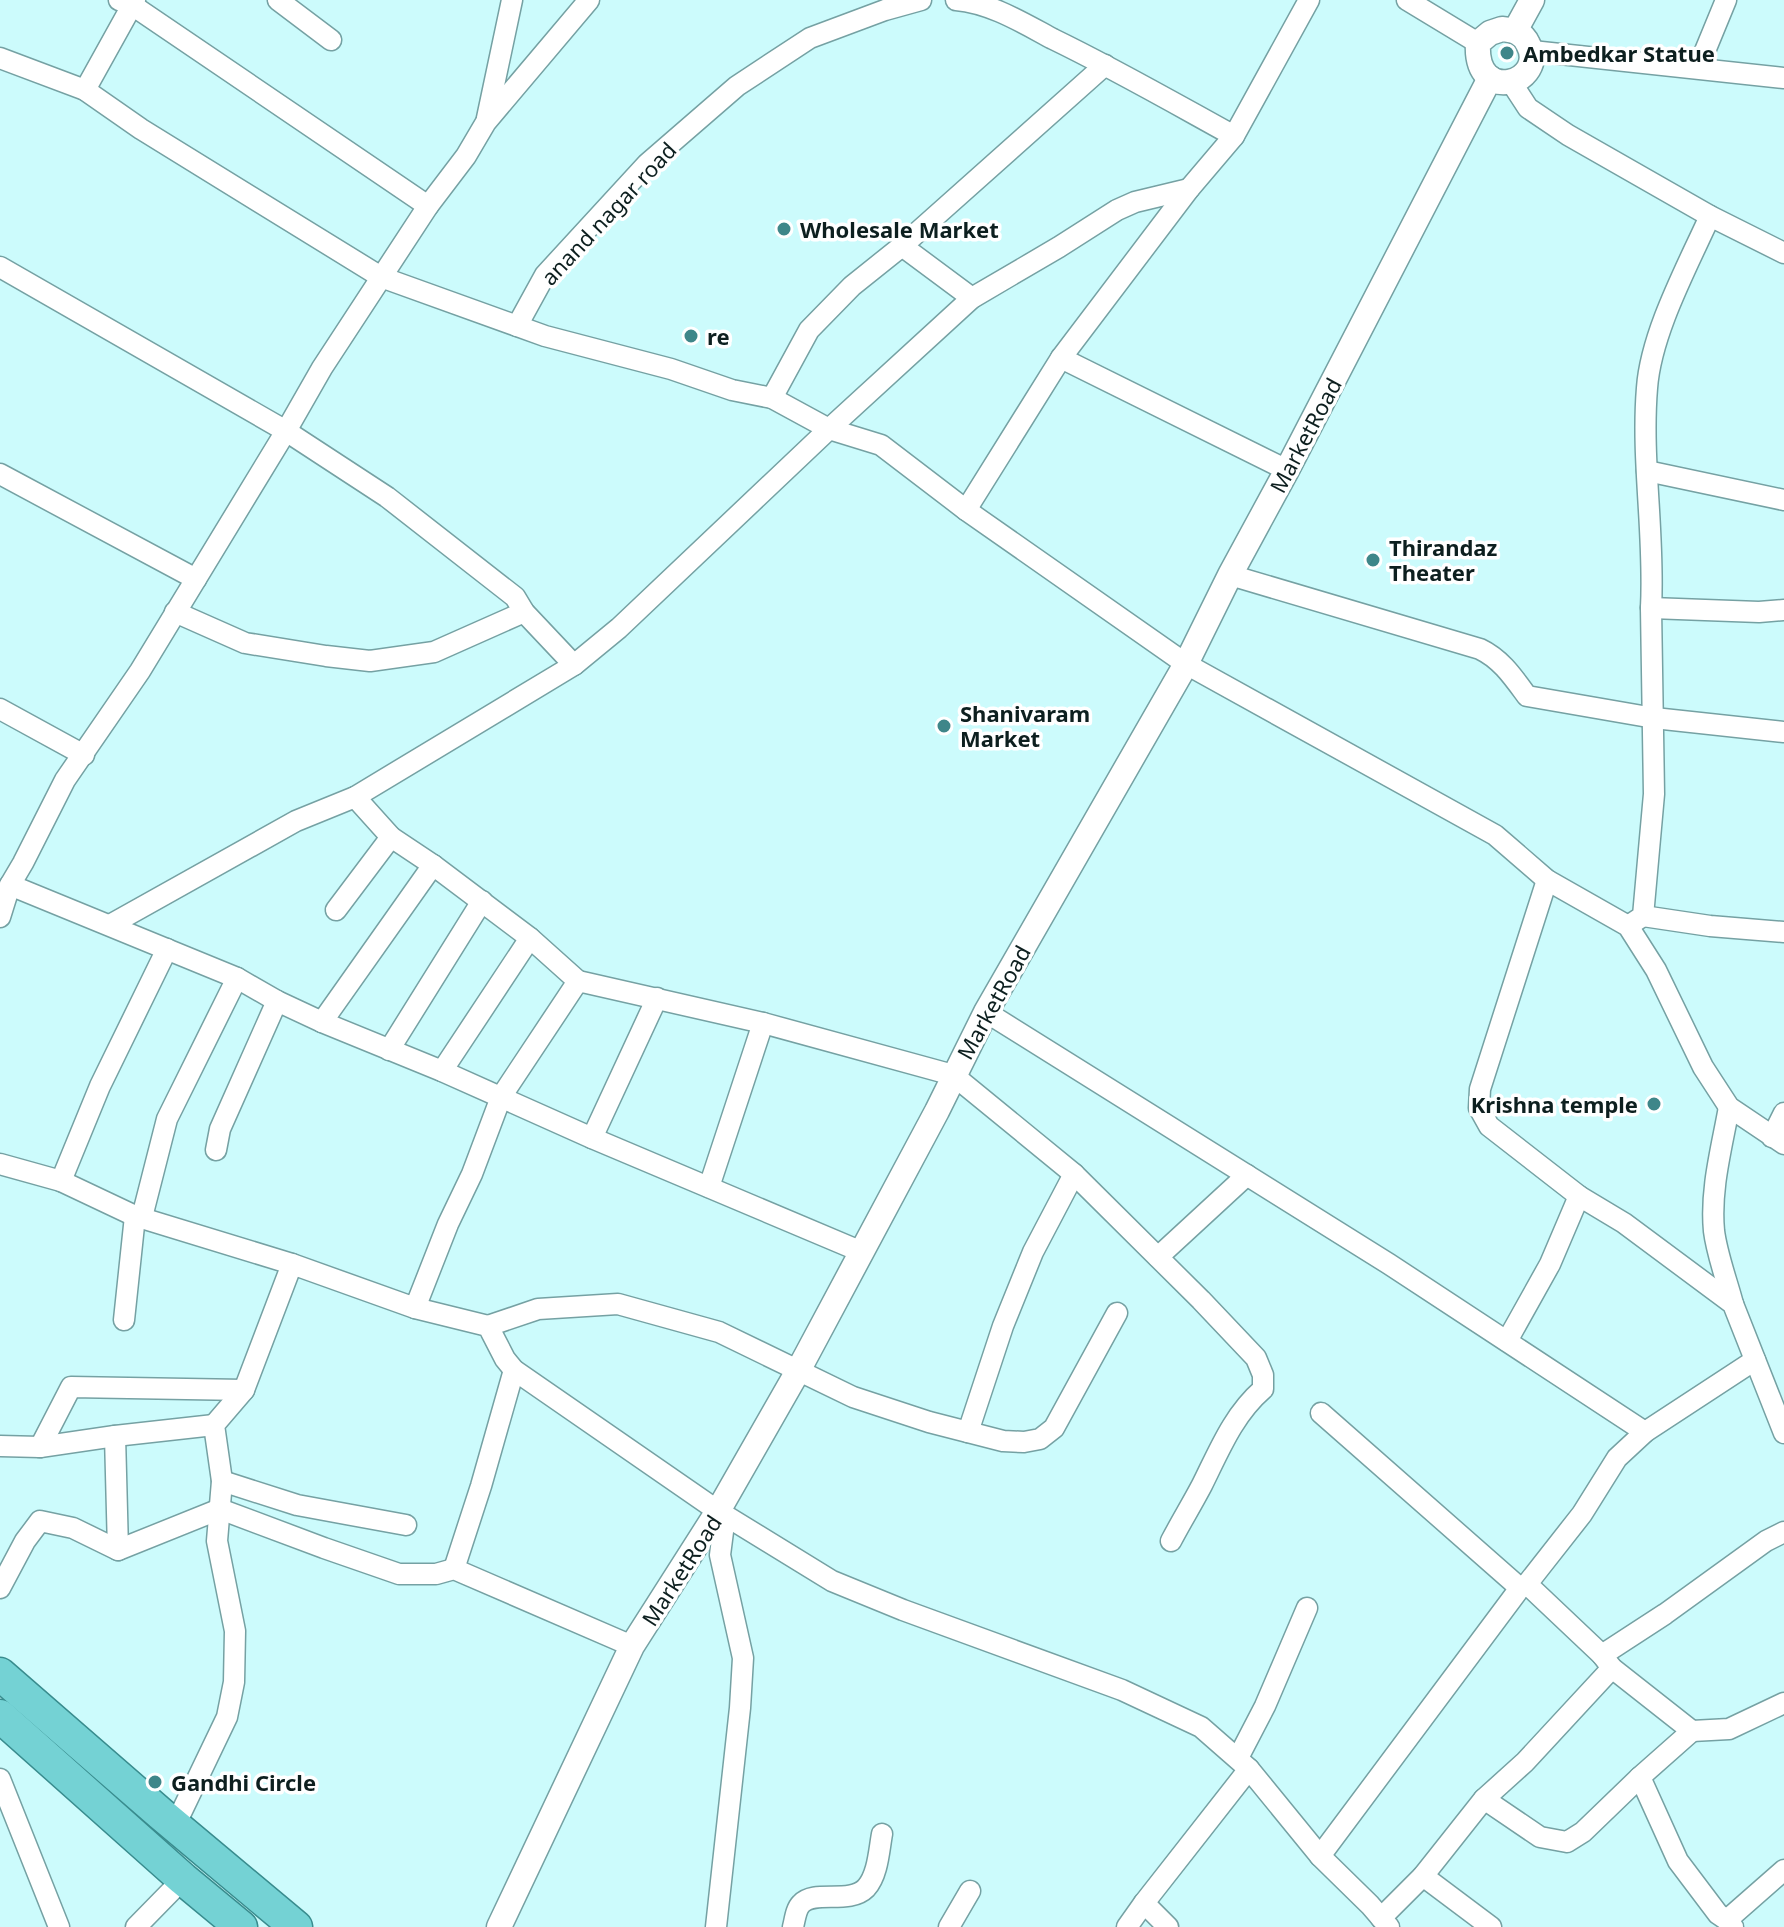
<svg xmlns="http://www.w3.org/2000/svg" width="1784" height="1927" font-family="'Noto Sans',sans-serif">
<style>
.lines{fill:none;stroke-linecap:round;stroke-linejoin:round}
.minor-casing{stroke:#75a1a3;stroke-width:23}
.tertiary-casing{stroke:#75a1a3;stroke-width:27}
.trunk-casing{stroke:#398c8e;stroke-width:35}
.minor{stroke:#fff;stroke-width:20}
.tertiary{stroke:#fff;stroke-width:24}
.trunk{stroke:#74d2d4;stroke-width:32}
.poi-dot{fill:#3e8689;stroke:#fff;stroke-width:3}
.labels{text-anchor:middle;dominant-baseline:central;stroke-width:7;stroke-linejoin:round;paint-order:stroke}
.poi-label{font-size:22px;font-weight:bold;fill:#0d1f1f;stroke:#fff;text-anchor:start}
.street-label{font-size:22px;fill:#0d1f1f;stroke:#fff}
</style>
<rect width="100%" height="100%" fill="#ccfbfc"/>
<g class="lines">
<defs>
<g id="minor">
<path d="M119 0 132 5 428 206"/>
<path d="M278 0 331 40"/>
<path d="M956 0C991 3 1023 23 1053 39 1115 69 1174 103 1234 136"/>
<path d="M1407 0 1478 43"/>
<path d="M1532 51 1784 78"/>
<path d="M0 58 85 90 141 129 381 277 545 336 671 369 732 390 772 398 829 429 881 445 966 510 1186 664 1495 835 1547 880 1628 926 1656 970 1703 1067 1729 1107 1784 1144"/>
<path d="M1698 68 1726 0"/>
<path d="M1511 82 1528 108 1568 135 1710 216 1784 253"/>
<path d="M85 90 135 0"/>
<path d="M487 118 512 0"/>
<path d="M902 246 1105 65"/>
<path d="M0 267 286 431 387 497 515 597 524 612 574 665"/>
<path d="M517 326 545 275 647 164 737 86 810 38 885 10 921 0"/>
<path d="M1061 358 1287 470"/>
<path d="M772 398 809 330 852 286 902 246 972 298"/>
<path d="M1647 471 1784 500"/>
<path d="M0 474 196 579"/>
<path d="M966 510 1061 358 1189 189 1234 136 1309 0"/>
<path d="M1230 575 1480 649C1501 659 1513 677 1527 696L1654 718 1784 732"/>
<path d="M1651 608 1759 612 1784 610"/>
<path d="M175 612 245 643 326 656 370 661 434 652 524 612"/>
<path d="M0 709 84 755"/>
<path d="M355 797 391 837 433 865 530 938 578 981"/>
<path d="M1547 880 1480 1089 1479 1108 1489 1126 1579 1196 1624 1223 1733 1304 1784 1433"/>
<path d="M10 885 237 978 277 1001 322 1022 442 1071 592 1138 862 1252"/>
<path d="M336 910 391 837"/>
<path d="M1643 916 1710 926 1784 932"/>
<path d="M0 917 10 885 23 863 65 780 140 671 286 431 322 368 428 206 466 156 486 122 589 0"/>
<path d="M110 925 296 821 355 797 574 665 619 628 829 429 972 298 1059 247 1117 210 1135 202 1189 189"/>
<path d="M1628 926 1643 916 1654 794 1651 608C1655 535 1641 461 1647 388 1651 333 1687 267 1710 216"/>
<path d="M986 1012 1389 1264 1645 1432"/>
<path d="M322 1022 433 865"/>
<path d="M389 1050 482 901"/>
<path d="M442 1071 530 938"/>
<path d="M1729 1107C1722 1147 1710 1189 1714 1231 1717 1255 1727 1281 1733 1304"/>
<path d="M1772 1137 1784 1113"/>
<path d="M592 1138 657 998"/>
<path d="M216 1150 220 1129 277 1001"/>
<path d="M0 1164 61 1181 135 1216 292 1264 415 1308 488 1326 505 1359 514 1370 718 1511 832 1581 903 1610 1122 1690 1201 1727 1249 1769 1320 1856 1370 1905 1389 1927"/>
<path d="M61 1181 100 1086 167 949"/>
<path d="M709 1187 763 1023"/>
<path d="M142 1217 167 1119 237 978"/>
<path d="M1158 1257 1247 1175"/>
<path d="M415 1308 448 1224 472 1174 501 1097 578 981 763 1023 953 1075 1074 1174 1201 1300 1256 1358 1263 1375V1389C1233 1415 1219 1451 1202 1485 1192 1504 1181 1522 1171 1541"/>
<path d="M124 1320 135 1216"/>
<path d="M488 1326 538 1309 618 1304 719 1332 853 1397 929 1422 1003 1441 1024 1442 1040 1439 1054 1428 1117 1313"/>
<path d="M1507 1341 1550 1264 1579 1196"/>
<path d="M1321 1413 1520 1588 1527 1584"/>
<path d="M968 1432 1003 1326 1033 1252 1074 1174"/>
<path d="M115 1436 118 1550"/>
<path d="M0 1446 40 1447 115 1436 214 1425"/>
<path d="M40 1447 71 1387 244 1390"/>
<path d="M222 1481 297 1505 406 1525"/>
<path d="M454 1569 481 1486 514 1370"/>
<path d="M0 1588 25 1541 40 1521 73 1528 118 1550 220 1509 324 1548 399 1574H436L454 1569 632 1646"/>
<path d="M1602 1655 1527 1584 1582 1514 1617 1458 1645 1432 1755 1360"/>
<path d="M1692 1731 1729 1729 1784 1703"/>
<path d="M1238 1758 1265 1706 1307 1608"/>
<path d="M0 1779 59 1927"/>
<path d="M1484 1799 1540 1837 1567 1842 1583 1832 1640 1777"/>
<path d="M161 1814 180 1815 227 1717 234 1682 235 1631 217 1541 222 1481 214 1425 244 1390 292 1264"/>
<path d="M1320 1856 1520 1588"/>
<path d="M1423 1876 1491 1927"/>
<path d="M1144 1903 1168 1927"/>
<path d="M1381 1918 1423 1876 1484 1799 1525 1762 1612 1668"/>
<path d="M1727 1920 1784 1870"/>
<path d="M136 1927 183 1879"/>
<path d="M716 1927 740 1708 743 1658 720 1555 725 1516"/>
<path d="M793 1927C795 1919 796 1909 801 1904 815 1889 849 1905 866 1888 878 1875 879 1850 882 1834"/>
<path d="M949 1927 970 1891"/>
<path d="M1127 1927 1144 1903 1249 1769"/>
<path d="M1733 1927 1727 1920 1718 1914 1678 1861 1640 1777 1692 1731 1612 1668 1602 1655 1665 1614 1766 1541 1784 1532"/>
</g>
<g id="tertiary">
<path d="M1502 29C1514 30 1523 33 1528 44 1549 82 1474 107 1478 43L1490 33Z"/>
<path d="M1515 31 1532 0"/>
<path d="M499 1927 632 1646 718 1511 798 1371 937 1111 986 1012 1186 664 1230 575 1287 470 1490 78"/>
</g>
<g id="trunk">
<path d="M0 1674 161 1814 296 1927"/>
<path d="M0 1716 183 1879 241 1927"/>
</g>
</defs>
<use href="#minor" class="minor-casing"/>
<use href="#tertiary" class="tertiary-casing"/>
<use href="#trunk" class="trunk-casing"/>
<use href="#minor" class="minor"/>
<use href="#tertiary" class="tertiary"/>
<use href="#trunk" class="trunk"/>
</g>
<g class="poi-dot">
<circle cx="1507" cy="53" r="8"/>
<circle cx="784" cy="229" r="8"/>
<circle cx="691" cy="336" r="8"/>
<circle cx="1373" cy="560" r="8"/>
<circle cx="944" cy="726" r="8"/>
<circle cx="1654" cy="1104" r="8"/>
<circle cx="155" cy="1782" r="8"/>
</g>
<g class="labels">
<g class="poi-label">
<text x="1523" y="53">Ambedkar Statue</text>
<text x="800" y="229">Wholesale Market</text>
<text x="707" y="336">re</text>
<text x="1389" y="547">Thirandaz<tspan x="1389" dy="25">Theater</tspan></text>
<text x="960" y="713">Shanivaram<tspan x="960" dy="25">Market</tspan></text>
<text x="1638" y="1104" text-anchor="end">Krishna temple</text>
<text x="171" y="1782">Gandhi Circle</text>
</g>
<g class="street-label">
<text transform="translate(608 213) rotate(-47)">anand nagar road</text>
<text transform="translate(1305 435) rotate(-62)">MarketRoad</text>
<text transform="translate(993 1002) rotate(-61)">MarketRoad</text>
<text transform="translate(681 1570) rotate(-57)">MarketRoad</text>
</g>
</g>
</svg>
